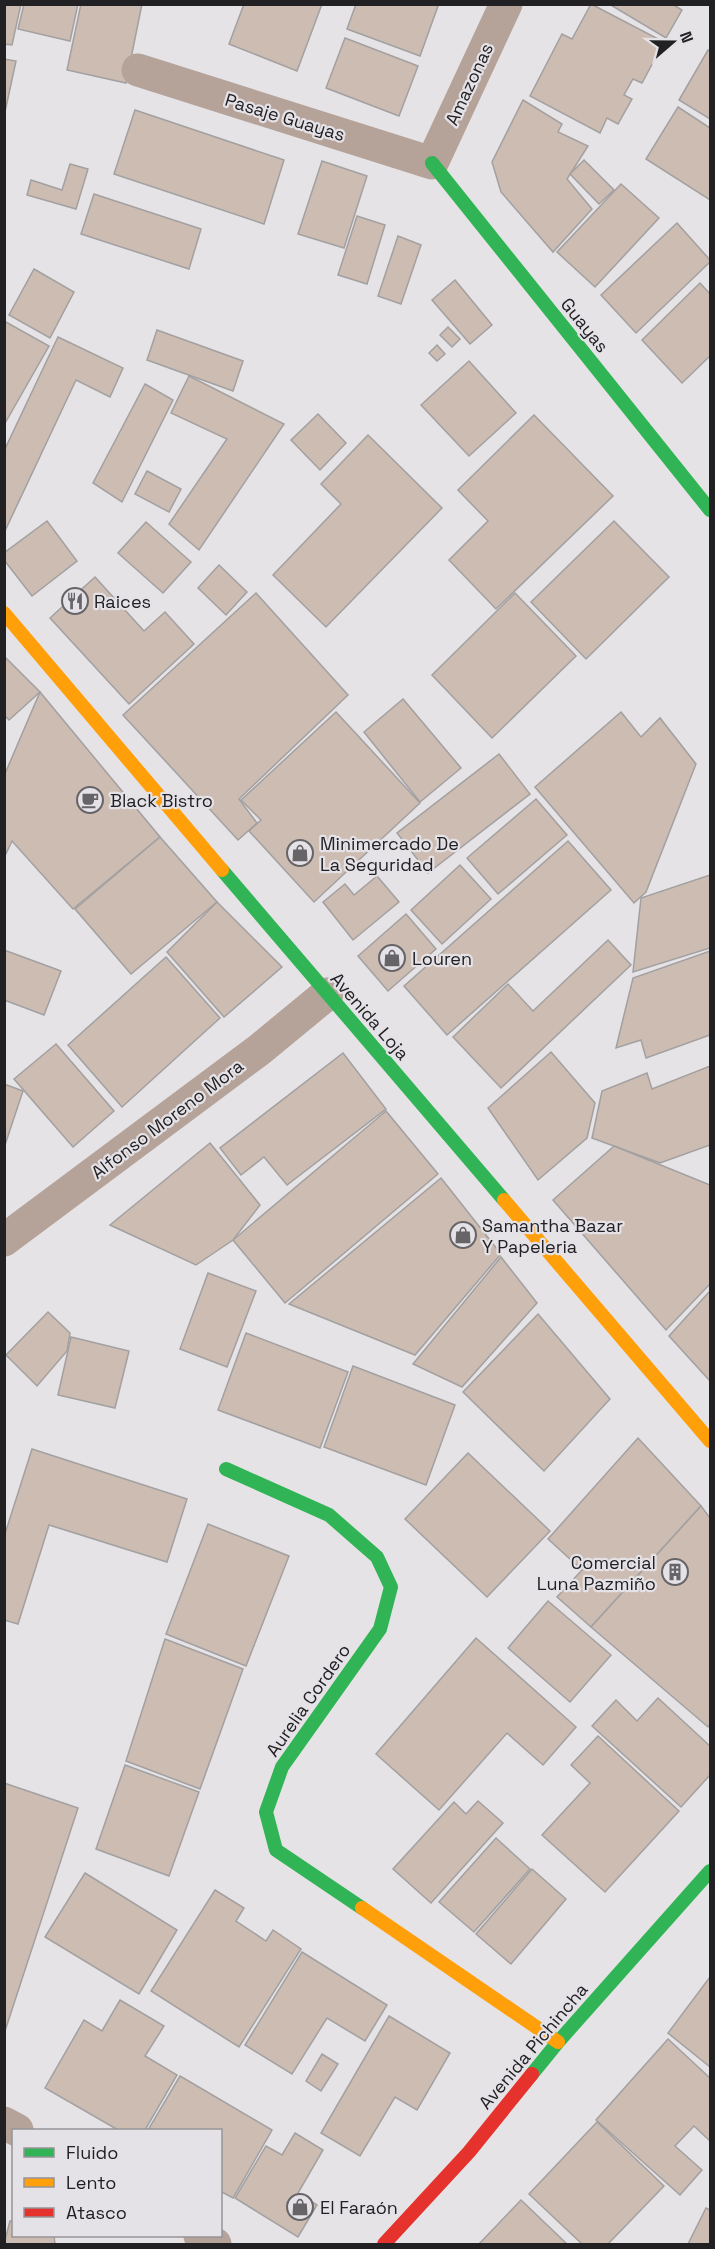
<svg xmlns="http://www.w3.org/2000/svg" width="715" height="2249" font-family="'Space Grotesk',sans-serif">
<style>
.building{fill:#cdbcb1;stroke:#a2a0a1;stroke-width:1.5}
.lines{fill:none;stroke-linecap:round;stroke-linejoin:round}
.street{stroke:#b5a39a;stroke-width:33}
.fast{stroke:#30b455;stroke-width:14}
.slow{stroke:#ff9f0a;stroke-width:14}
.jam{stroke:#e5322d;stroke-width:14}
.labels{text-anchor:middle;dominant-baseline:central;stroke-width:4.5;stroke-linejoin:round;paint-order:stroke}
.street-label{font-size:18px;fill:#212022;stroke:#e5e2e7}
.poi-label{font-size:18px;fill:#212022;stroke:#e5e2e7;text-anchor:start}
</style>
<rect width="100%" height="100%" fill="#e5e3e6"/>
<g class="building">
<path d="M4 4H21L12 45 4 44Z"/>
<path d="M24 4H78L70 41 18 29Z"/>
<path d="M81 4H142L126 83 67 70Z"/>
<path d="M244 4H322L297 71 229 44Z"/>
<path d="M356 4H434L438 6 420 56 347 29Z"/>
<path d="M591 4 664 42 642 83 633 79 624 95 632 99 618 124 607 118 600 133 530 96 562 34 572 39Z"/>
<path d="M609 4H672L682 10 666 38Z"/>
<path d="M345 38 418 66 399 116 326 88Z"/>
<path d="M708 50 710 51V119L679 100Z"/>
<path d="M4 59 16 61 5 112H4Z"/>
<path d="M523 100 562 124 558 132 588 146 567 179 592 209 553 252 501 192 492 162Z"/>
<path d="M678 107 710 128V200L646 159Z"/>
<path d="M135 110 284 160 264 224 114 174Z"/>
<path d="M584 160 614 190 599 204 570 174Z"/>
<path d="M322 161 367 176 344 248 298 234Z"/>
<path d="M70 164 88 169 76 209 27 195 31 180 62 190Z"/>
<path d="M621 184 659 218 595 287 557 252Z"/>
<path d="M94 194 201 229 189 269 81 234Z"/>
<path d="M357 216 385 225 367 284 338 275Z"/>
<path d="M677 223 710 260V262L636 333 601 295Z"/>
<path d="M398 236 421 245 401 304 378 296Z"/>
<path d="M34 269 74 292 50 338 9 315Z"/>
<path d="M455 280 492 325 470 344 432 300Z"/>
<path d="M700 283 710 294V356L682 383 642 340Z"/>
<path d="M4 321 49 346 4 425Z"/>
<path d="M448 327 460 339 452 347 440 335Z"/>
<path d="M157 330 243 361 233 391 147 360Z"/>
<path d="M58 337 123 368 110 397 76 380 4 533V451Z"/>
<path d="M437 345 445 354 437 361 429 353Z"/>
<path d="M469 361 516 413 469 456 421 405Z"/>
<path d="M189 376 284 424 199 550 169 524 227 439 171 413Z"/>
<path d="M145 384 173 400 122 502 93 483Z"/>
<path d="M318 414 346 443 320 470 291 440Z"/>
<path d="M534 415 613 496 496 609 449 560 488 521 458 490Z"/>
<path d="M368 435 442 508 326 627 273 575 341 504 321 484Z"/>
<path d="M147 471 181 489 169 512 135 494Z"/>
<path d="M47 521 77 561 32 596 4 560V553Z"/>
<path d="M614 521 669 577 586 659 531 602Z"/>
<path d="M146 522 191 562 163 593 118 553Z"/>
<path d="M219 565 247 592 226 615 198 588Z"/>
<path d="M95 577 144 631 165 612 194 644 129 704 50 618Z"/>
<path d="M256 593 348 695 239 799 257 823 238 840 123 715Z"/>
<path d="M515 593 576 656 492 738 432 675Z"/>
<path d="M4 656 40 692 9 720 4 715Z"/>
<path d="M40 692 160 837 73 909 12 841 4 858V776Z"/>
<path d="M403 699 461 768 420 802 364 732Z"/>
<path d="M336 712 420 803 314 902 249 831 261 820 241 800Z"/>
<path d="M621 712 641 737 660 718 696 764 646 892 634 903 535 787Z"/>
<path d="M499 754 530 794 428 873 397 833Z"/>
<path d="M536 799 567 835 498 894 467 858Z"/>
<path d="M160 837 217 902 131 974 75 909Z"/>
<path d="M568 841 611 890 447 1035 404 986Z"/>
<path d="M460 865 491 899 442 944 411 910Z"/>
<path d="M710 875V948L633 972 641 898Z"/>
<path d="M377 876 399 902 353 940 323 902 345 884 354 895Z"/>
<path d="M217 902 282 967 224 1017 167 952Z"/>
<path d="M406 914 436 949 388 991 358 956Z"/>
<path d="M608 940 631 965 501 1088 453 1037 508 984 533 1011Z"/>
<path d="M4 950 61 971 44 1015 4 1000Z"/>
<path d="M710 951V1035L646 1058 641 1040 616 1048 633 978Z"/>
<path d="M166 957 220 1018 122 1107 68 1045Z"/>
<path d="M56 1044 114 1111 73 1147 14 1079Z"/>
<path d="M551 1052 595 1103 587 1138 538 1180 488 1108Z"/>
<path d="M343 1053 386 1109 287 1185 264 1157 241 1175 220 1148Z"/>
<path d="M710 1066V1145L660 1163 592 1138 602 1091 647 1073 652 1089Z"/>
<path d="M4 1084 23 1091 4 1148Z"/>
<path d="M386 1111 438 1174 285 1303 233 1240Z"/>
<path d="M210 1143 260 1205 233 1240 196 1265 110 1225Z"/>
<path d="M614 1146 710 1185V1284L666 1330 553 1200Z"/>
<path d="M441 1178 501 1254 415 1355 289 1304Z"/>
<path d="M501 1257 537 1303 462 1387 413 1364Z"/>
<path d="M208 1273 256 1291 227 1367 180 1349Z"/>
<path d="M710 1291V1381L669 1336Z"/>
<path d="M48 1312 70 1333 67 1351 37 1386 6 1355Z"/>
<path d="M538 1314 610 1399 544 1471 463 1392Z"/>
<path d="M246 1333 348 1372 320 1448 218 1410Z"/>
<path d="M71 1337 129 1351 115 1408 58 1395Z"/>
<path d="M353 1366 455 1405 426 1485 324 1447Z"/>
<path d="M638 1438 701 1506 591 1627 557 1597 582 1570 548 1539Z"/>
<path d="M32 1449 187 1499 167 1562 49 1525 18 1624 4 1620V1537Z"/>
<path d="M468 1453 550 1531 487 1597 405 1519Z"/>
<path d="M701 1506 710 1518V1724L708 1727 591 1627Z"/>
<path d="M208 1524 289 1556 246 1666 166 1634Z"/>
<path d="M548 1601 611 1655 570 1702 508 1648Z"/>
<path d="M476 1638 576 1727 543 1765 507 1733 439 1810 376 1754Z"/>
<path d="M165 1639 243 1669 200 1789 126 1761Z"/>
<path d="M658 1698 710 1746V1775L681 1807 592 1726 616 1700 637 1721Z"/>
<path d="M598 1736 679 1811 605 1892 542 1835 590 1783 571 1765Z"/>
<path d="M125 1765 199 1792 169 1876 96 1849Z"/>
<path d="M4 1783 78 1808 4 2034Z"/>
<path d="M478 1801 503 1823 431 1903 393 1869 454 1802 466 1814Z"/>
<path d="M496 1838 530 1869 474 1932 439 1902Z"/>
<path d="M532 1869 566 1899 511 1964 476 1934Z"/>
<path d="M85 1873 177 1930 139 1994 45 1937Z"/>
<path d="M215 1890 244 1908 236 1921 266 1941 273 1930 301 1949 239 2047 151 1991Z"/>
<path d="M302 1952 387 2005 365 2041 327 2018 292 2074 245 2045Z"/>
<path d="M710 1977V2067L668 2033Z"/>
<path d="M120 2000 164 2026 145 2056 177 2075 145 2130H118L45 2088 84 2020 102 2031Z"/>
<path d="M389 2016 450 2053 417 2110 395 2097 360 2156 321 2133Z"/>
<path d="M668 2039 710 2078V2141L694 2126 675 2146 702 2170 680 2195 596 2120Z"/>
<path d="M322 2054 338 2064 321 2091 306 2081Z"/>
<path d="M180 2076 272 2130 233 2198 220 2191V2130H148Z"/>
<path d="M597 2122 664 2186 608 2244H582L529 2194Z"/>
<path d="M295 2133 323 2150 298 2193 317 2205 298 2237 235 2198 266 2146 282 2155Z"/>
<path d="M521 2200 567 2244H479Z"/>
<path d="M706 2208 710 2210V2244H688Z"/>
<path d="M10 2221 14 2222V2236H54L55 2244H4Z"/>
</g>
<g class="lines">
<g class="street">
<path d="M138 70 432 163 506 4"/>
<path d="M4 1240 259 1050 327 994"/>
<path d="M4 2123 17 2130"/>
<path d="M200 2236 215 2244"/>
</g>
<g class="fast">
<path d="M432 163 710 510"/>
<path d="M222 870 504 1200"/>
<path d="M226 1469 329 1515 377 1557 391 1587 380 1629 282 1767 266 1812 276 1850 362 1908"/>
<path d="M532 2074 558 2042 710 1871"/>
</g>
<g class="slow">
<path d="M4 613 222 870"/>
<path d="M504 1200 710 1441"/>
<path d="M362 1908 558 2042"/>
</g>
<path class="jam" d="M384 2244 469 2152 532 2074"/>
</g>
<defs>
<symbol id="restaurant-ring" viewBox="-11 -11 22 22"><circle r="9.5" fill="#e5e2e7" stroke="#666467" stroke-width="1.5"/><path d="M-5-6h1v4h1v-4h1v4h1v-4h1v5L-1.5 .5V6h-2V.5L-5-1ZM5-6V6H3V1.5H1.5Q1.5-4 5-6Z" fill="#666467"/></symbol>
<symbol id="cafe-ring" viewBox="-11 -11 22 22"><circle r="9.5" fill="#e5e2e7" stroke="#666467" stroke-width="1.5"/><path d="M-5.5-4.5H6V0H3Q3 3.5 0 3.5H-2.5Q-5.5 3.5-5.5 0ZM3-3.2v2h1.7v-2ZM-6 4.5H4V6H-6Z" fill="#666467"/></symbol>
<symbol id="shop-ring" viewBox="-11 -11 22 22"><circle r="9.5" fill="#e5e2e7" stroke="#666467" stroke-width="1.5"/><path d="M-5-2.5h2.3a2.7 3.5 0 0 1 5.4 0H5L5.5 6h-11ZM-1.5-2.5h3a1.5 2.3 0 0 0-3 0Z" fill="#666467"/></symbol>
<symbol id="building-ring" viewBox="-11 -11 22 22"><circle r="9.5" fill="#e5e2e7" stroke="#666467" stroke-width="1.5"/><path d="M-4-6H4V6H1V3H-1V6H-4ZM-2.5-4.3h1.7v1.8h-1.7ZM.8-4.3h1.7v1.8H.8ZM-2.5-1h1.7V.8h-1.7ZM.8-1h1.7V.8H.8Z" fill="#666467"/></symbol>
</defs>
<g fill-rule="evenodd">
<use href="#restaurant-ring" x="60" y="586" width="30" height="30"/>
<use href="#cafe-ring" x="75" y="785" width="30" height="30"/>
<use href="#shop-ring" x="285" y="838" width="30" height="30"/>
<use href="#shop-ring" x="377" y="943" width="30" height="30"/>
<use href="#shop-ring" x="448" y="1220" width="30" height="30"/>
<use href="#building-ring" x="660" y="1557" width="30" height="30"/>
<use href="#shop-ring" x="285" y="2192" width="30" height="30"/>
</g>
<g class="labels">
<g class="street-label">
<text transform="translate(469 84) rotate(-65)">Amazonas</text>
<text transform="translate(285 117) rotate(17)">Pasaje Guayas</text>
<text transform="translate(585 325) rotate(51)">Guayas</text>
<text transform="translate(370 1016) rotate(49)">Avenida Loja</text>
<text transform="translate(167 1119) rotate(-37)">Alfonso Moreno Mora</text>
<text transform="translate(308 1700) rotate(-55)">Aurelia Cordero</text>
<text transform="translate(533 2046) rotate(-50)">Avenida Pichincha</text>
</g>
<g class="poi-label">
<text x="94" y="601">Raices</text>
<text x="110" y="800">Black Bistro</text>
<text x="320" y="843">Minimercado De<tspan x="320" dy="21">La Seguridad</tspan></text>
<text x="412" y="958">Louren</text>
<text x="482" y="1225">Samantha Bazar<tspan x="482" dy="21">Y Papeleria</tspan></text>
<text x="656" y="1562" text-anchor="end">Comercial<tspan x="656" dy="21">Luna Pazmiño</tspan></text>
<text x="320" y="2207">El Faraón</text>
</g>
</g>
<rect width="715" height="2249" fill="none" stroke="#212022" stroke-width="12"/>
<rect x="12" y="2129" width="210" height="108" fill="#e5e2e7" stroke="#979498" stroke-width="1.5"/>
<rect x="24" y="2148" width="30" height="9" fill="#30b455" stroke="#979498" stroke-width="1.5"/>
<text x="66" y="2159" font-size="18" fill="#212022">Fluido</text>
<rect x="24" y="2178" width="30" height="9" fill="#ff9f0a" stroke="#979498" stroke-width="1.5"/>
<text x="66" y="2189" font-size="18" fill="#212022">Lento</text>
<rect x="24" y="2208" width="30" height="9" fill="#e5322d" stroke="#979498" stroke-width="1.5"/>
<text x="66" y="2219" font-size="18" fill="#212022">Atasco</text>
<g transform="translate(673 42) rotate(70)" stroke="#e5e2e7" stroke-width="4.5" paint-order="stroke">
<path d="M0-4.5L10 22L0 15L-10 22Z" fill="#212022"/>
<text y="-9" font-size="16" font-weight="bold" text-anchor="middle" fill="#212022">N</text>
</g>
</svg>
